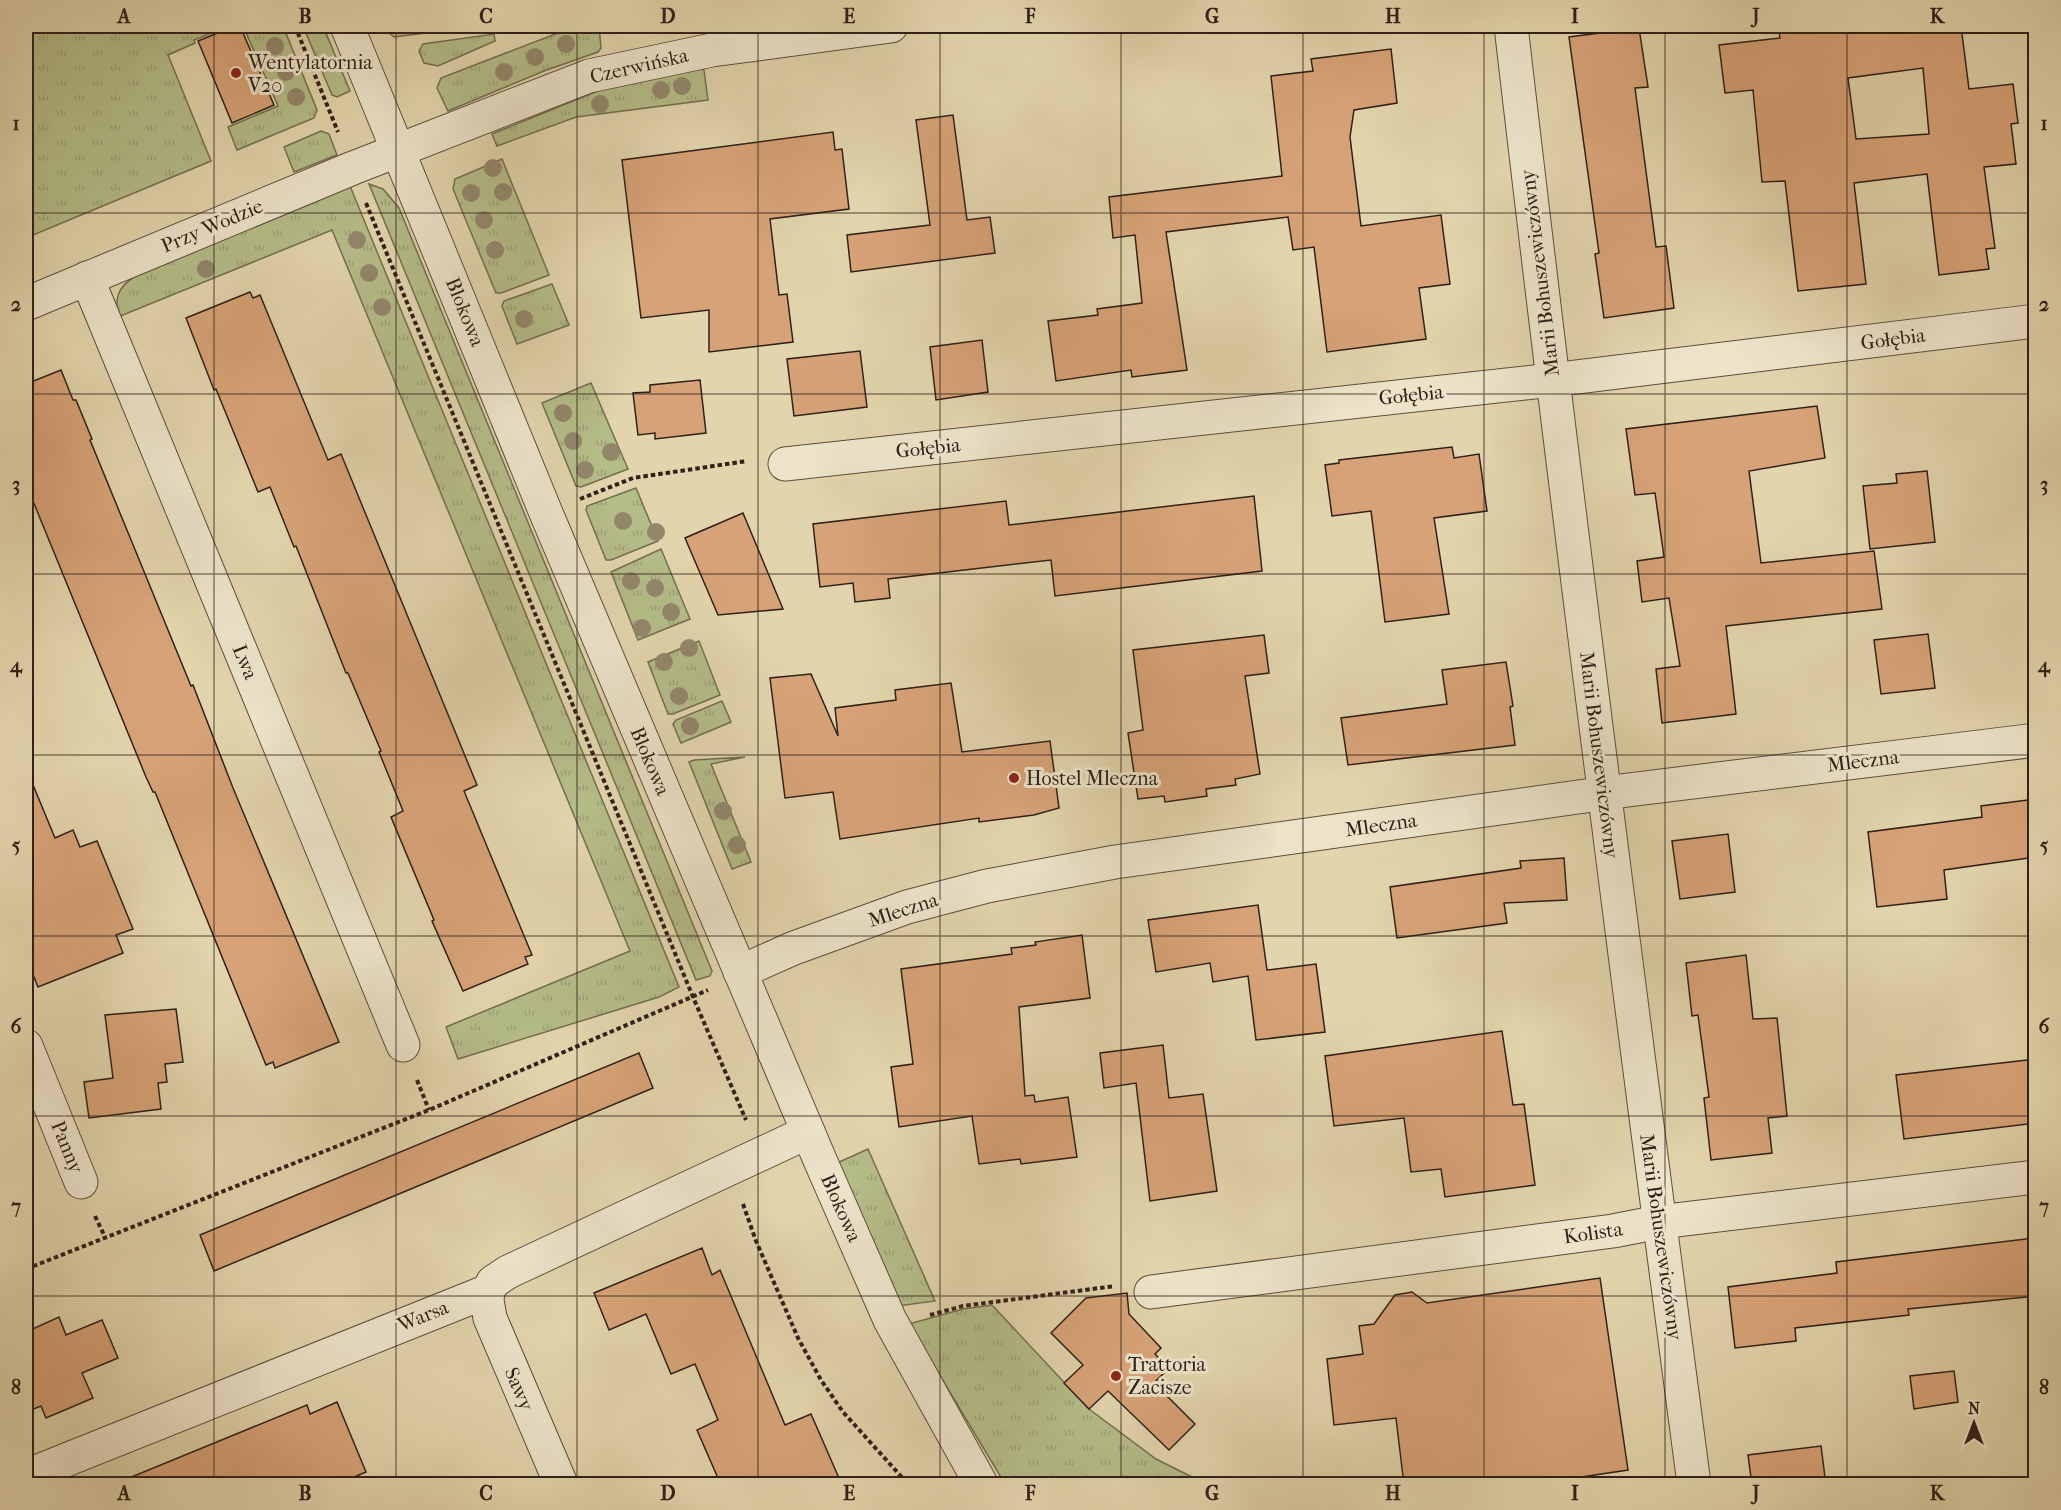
<svg xmlns="http://www.w3.org/2000/svg" width="2061" height="1510" font-family="'IM FELL French Canon',serif">
<style>
.grass{fill:url(#grass-tufts);stroke:#726e50;stroke-width:1.5}
.building{fill:#d7a277;stroke:#2f2019;stroke-width:1.5;fill-rule:evenodd}
.lines{fill:none;stroke-linecap:round;stroke-linejoin:round}
.street-casing{stroke:#5c4d3e;stroke-width:35}
.path{stroke:#2f2019;stroke-width:4;stroke-dasharray:4.5 3;stroke-linecap:butt}
.street{stroke:#ece3c9;stroke-width:33}
.tree{fill:#92866b}
.grid{fill:none;stroke:#2f2019;stroke-width:1.5;stroke-opacity:0.55}
.poi-dot{fill:#8f2418;stroke:#ece3c9;stroke-width:2}
.labels{text-anchor:middle;dominant-baseline:central;stroke-width:6;stroke-linejoin:round;paint-order:stroke}
.poi-label{font-size:20px;fill:#2f2019;stroke:#ece3c9;text-anchor:start}
.street-label{font-size:20px;fill:#2f2019;stroke:#ece3c9}
.neatline{fill:none;stroke:#2f2019;stroke-width:2}
.grid-label{font-size:20px;text-anchor:middle;font-weight:bold;fill:#2f2019}
</style>
<defs>
<pattern id="grass-tufts" width="24" height="20" patternUnits="userSpaceOnUse" patternTransform="scale(1.5)"><rect width="24" height="20" fill="#b4bc88"/><path d="M3 7l-1-3M5 7V3M7 7l1-3M15 17l-1-3M17 17v-4M19 17l1-3" fill="none" stroke="#9ba175"/></pattern>
</defs>
<rect width="100%" height="100%" fill="#e2d4ac"/>
<filter id="stains"><feTurbulence type="fractalNoise" baseFrequency=".00333" numOctaves="4"/><feColorMatrix values="0 0 0 0 .2 0 0 0 0 .09 0 0 0 0 .02 0 0 0 .5 -.17"/></filter>
<radialGradient id="worn" r=".72"><stop offset=".6" stop-color="#630" stop-opacity="0"/><stop offset="1" stop-color="#630" stop-opacity=".3"/></radialGradient>
<g class="grass">
<path d="M26 26H229L194 40 195 43 168 55 211 161 26 238Z"/>
<path d="M243 26H283L317 110 314 118 237 150 228 127 278 106Z"/>
<path d="M303 26H323L350 91 337 97 332 95Z"/>
<path d="M385 26H446L447 27 483 26 394 37 387 31Z"/>
<path d="M576 26H599L601 48 598 52 544 71 448 111 437 88 441 78Z"/>
<path d="M494 34 495 41 438 66 424 63 419 51 423 44Z"/>
<path d="M698 67 704 70 708 100 576 117 497 146 492 134 605 88Z"/>
<path d="M321 131 329 134 337 155 294 172 284 147Z"/>
<path d="M502 159 549 275 501 293H496L453 189 455 179Z"/>
<path d="M369 184 383 189 399 208 712 971 710 976 696 980Z"/>
<path d="M350 186 679 987 659 997 458 1059 446 1027 630 951 332 230 118 317C115 298 117 288 134 277Z"/>
<path d="M552 284 569 325 517 344 502 306 504 301Z"/>
<path d="M591 383 628 469 581 487 576 486 542 403Z"/>
<path d="M636 488 658 541 611 560H606L586 510 587 506Z"/>
<path d="M661 549 690 619 638 640 611 572Z"/>
<path d="M699 641 720 695 673 714H668L648 662Z"/>
<path d="M722 701 731 722 681 743 673 724 676 720Z"/>
<path d="M745 757 711 764 751 862 732 869 689 762 694 760Z"/>
<path d="M868 1149 935 1301 898 1306 835 1164Z"/>
<path d="M992 1305 1089 1409 1156 1459 1206 1484H1005L909 1324 963 1309Z"/>
</g>
<g class="building">
<path d="M235 26H240L274 105 232 123 198 41Z"/>
<path d="M1778 26H1961L1969 89 2013 84 2018 123 2011 124 2016 164 1984 167 1995 248 1986 249 1989 269 1939 275 1927 174 1854 183 1866 284 1798 291 1785 181 1762 182 1753 90 1725 93 1719 45 1780 38ZM1923 68 1929 134 1856 139 1848 78Z"/>
<path d="M1639 28 1648 87 1635 88 1656 247 1666 246 1674 308 1604 318 1595 254 1599 253 1569 37Z"/>
<path d="M1391 49 1397 103 1354 110 1350 137 1361 226 1441 215 1450 284 1419 288 1426 339 1327 352 1314 247 1293 250 1288 217 1166 232 1187 370 1132 377 1131 370 1056 381 1048 321 1098 315 1097 309 1142 303 1135 235 1113 238 1109 197 1282 176 1271 76 1313 71 1311 59Z"/>
<path d="M953 115 967 220 990 217 995 253 851 272 847 235 930 225 916 120Z"/>
<path d="M833 132 835 150 842 149 849 209 770 219 779 295 787 294 793 342 709 352V310L641 318 622 160Z"/>
<path d="M250 292 253 298 260 295 328 460 341 454 477 785 464 791 532 955 525 957 528 964 463 991 432 921 434 920 391 817 403 811 379 752 381 751 348 673H346L296 546 294 547 270 487 258 492 216 389 214 390 186 318Z"/>
<path d="M982 340 988 392 936 400 930 347Z"/>
<path d="M860 351 867 407 794 416 787 359Z"/>
<path d="M61 370 73 400H76L92 439 90 440 191 686 193 685 233 788 339 1042 275 1068 273 1062 266 1065 155 792H153L146 777 26 484V384Z"/>
<path d="M700 380 706 433 655 439V433L638 435 633 393 650 392V385Z"/>
<path d="M1817 406 1825 458 1749 471 1761 563 1874 551 1882 609 1726 626 1736 714 1662 723 1656 669 1680 666 1669 598 1642 602 1637 561 1664 557 1655 493 1635 495 1626 429Z"/>
<path d="M1452 447 1454 458 1479 454 1487 511 1434 518 1449 614 1385 622 1371 511 1332 516 1325 465 1339 463V460Z"/>
<path d="M1927 471 1935 542 1870 549 1863 486 1897 483 1896 474Z"/>
<path d="M1254 496 1262 571 1055 596 1051 560 888 579 890 598 855 602 853 583 820 587 813 524 1006 501 1009 525Z"/>
<path d="M743 513 783 609 718 615 685 538Z"/>
<path d="M1928 634 1935 688 1881 694 1874 640Z"/>
<path d="M1264 635 1269 673 1245 676 1260 774 1235 779 1236 785 1206 789 1207 796 1165 802 1164 796 1138 799 1128 733 1143 730 1133 650Z"/>
<path d="M1506 662 1513 706 1510 707 1515 745 1348 765 1341 718 1447 704 1442 670Z"/>
<path d="M811 674 838 736 835 708 896 700 895 690 951 683 962 752 1050 741 1059 808 1034 815 979 822V818L840 839 833 792 785 798 770 678Z"/>
<path d="M26 768 55 838 73 830 80 847 97 841 133 929 116 935 123 953 38 987 26 957Z"/>
<path d="M2036 799V857L1944 870 1947 899 1877 907 1868 832 1982 817 1981 806Z"/>
<path d="M1728 834 1735 892 1680 899 1672 841Z"/>
<path d="M1564 858 1567 900 1504 903 1507 923 1397 938 1390 887 1521 868 1520 861Z"/>
<path d="M1258 905 1267 970 1316 964 1325 1032 1256 1040 1248 976 1213 982 1210 963 1156 972 1148 920Z"/>
<path d="M1082 935 1090 998 1019 1007 1025 1096 1034 1095 1035 1102 1068 1097 1077 1157 1021 1164 1020 1159 979 1164 972 1116 899 1127 891 1067 913 1064 901 969 1012 954 1011 948 1036 945 1035 942Z"/>
<path d="M1746 955 1753 1019 1777 1018 1787 1116 1768 1118 1772 1153 1711 1160 1704 1098 1709 1097 1698 1015 1692 1016 1686 963Z"/>
<path d="M176 1009 183 1062 165 1064 167 1082 158 1083 161 1109 89 1118 84 1082 113 1078 105 1015Z"/>
<path d="M1502 1031 1513 1105 1524 1104 1535 1185 1445 1197 1441 1169 1411 1172 1404 1118 1334 1126 1325 1056Z"/>
<path d="M1163 1045 1169 1098 1203 1094 1217 1191 1150 1201 1136 1083 1104 1088 1100 1053Z"/>
<path d="M639 1053 653 1088 214 1271 200 1235Z"/>
<path d="M2036 1059V1123L1904 1139 1896 1075Z"/>
<path d="M2034 1238 2036 1296 1908 1309 1909 1315 1795 1328 1796 1341 1735 1348 1728 1287 1837 1273 1836 1262Z"/>
<path d="M702 1248 712 1275 720 1270 785 1425 811 1414 842 1485H721L697 1430 718 1420 695 1364 671 1374 646 1314 609 1330 594 1293Z"/>
<path d="M1600 1278 1628 1470 1528 1485H1404L1396 1418 1334 1425 1327 1359 1363 1354 1359 1326 1374 1324 1395 1295 1412 1292 1427 1303Z"/>
<path d="M1127 1293 1129 1314 1161 1348 1155 1354 1169 1368 1154 1383 1195 1424 1169 1450 1108 1391 1089 1409 1064 1383 1083 1365 1051 1333 1086 1298Z"/>
<path d="M59 1317 66 1335 102 1320 118 1358 82 1373 93 1398 46 1418 41 1406 26 1412V1332Z"/>
<path d="M1954 1371 1958 1402 1914 1409 1910 1376Z"/>
<path d="M337 1402 366 1472 335 1485H112L307 1405 310 1414Z"/>
<path d="M1821 1446 1826 1485H1752L1748 1455Z"/>
</g>
<g class="lines">
<defs>
<g id="street">
<path d="M347 26 546 513 820 1160 890 1320 981 1484"/>
<path d="M1511 26C1567 512 1630 999 1694 1484"/>
<path d="M87 278 403 1045"/>
<path d="M26 304 353 168 589 76 712 50 891 26"/>
<path d="M785 464 1552 380 2036 321"/>
<path d="M740 972 794 948 907 907 987 886 1115 862 1628 790 2036 740"/>
<path d="M26 1046 81 1182"/>
<path d="M488 1291 487 1300 490 1318 561 1484"/>
<path d="M1151 1292 1613 1231 1659 1222 2036 1177"/>
<path d="M26 1476 488 1291 493 1282 508 1272 808 1132"/>
</g>
</defs>
<use href="#street" class="street-casing"/>
<g class="path">
<path d="M295 26 338 132"/>
<path d="M366 203 693 997 746 1120"/>
<path d="M580 499 633 478 747 461"/>
<path d="M417 1080 429 1110"/>
<path d="M743 1204 756 1241 798 1338 821 1380 843 1412 908 1484"/>
<path d="M95 1216 105 1237"/>
<path d="M26 1269 429 1110 708 990"/>
<path d="M930 1315 963 1306 1115 1286"/>
</g>
<use href="#street" class="street"/>
</g>
<g class="tree">
<circle cx="566" cy="44" r="9"/>
<circle cx="275" cy="46" r="9"/>
<circle cx="535" cy="57" r="9"/>
<circle cx="286" cy="72" r="9"/>
<circle cx="504" cy="72" r="9"/>
<circle cx="682" cy="86" r="9"/>
<circle cx="661" cy="90" r="9"/>
<circle cx="296" cy="97" r="9"/>
<circle cx="600" cy="104" r="9"/>
<circle cx="493" cy="168" r="9"/>
<circle cx="503" cy="192" r="9"/>
<circle cx="471" cy="193" r="9"/>
<circle cx="484" cy="220" r="9"/>
<circle cx="357" cy="240" r="9"/>
<circle cx="495" cy="250" r="9"/>
<circle cx="206" cy="269" r="9"/>
<circle cx="369" cy="273" r="9"/>
<circle cx="382" cy="307" r="9"/>
<circle cx="524" cy="319" r="9"/>
<circle cx="563" cy="413" r="9"/>
<circle cx="573" cy="441" r="9"/>
<circle cx="611" cy="452" r="9"/>
<circle cx="585" cy="470" r="9"/>
<circle cx="623" cy="521" r="9"/>
<circle cx="656" cy="532" r="9"/>
<circle cx="631" cy="581" r="9"/>
<circle cx="655" cy="588" r="9"/>
<circle cx="671" cy="612" r="9"/>
<circle cx="642" cy="628" r="9"/>
<circle cx="689" cy="648" r="9"/>
<circle cx="664" cy="662" r="9"/>
<circle cx="679" cy="696" r="9"/>
<circle cx="690" cy="726" r="9"/>
<circle cx="723" cy="811" r="9"/>
<circle cx="737" cy="845" r="9"/>
</g>
<path class="grid" d="M214 26V1484M396 26V1484M577 26V1484M758 26V1484M940 26V1484M1121 26V1484M1303 26V1484M1484 26V1484M1665 26V1484M1847 26V1484M26 213H2036M26 394H2036M26 574H2036M26 755H2036M26 936H2036M26 1116H2036M26 1296H2036"/>
<g class="poi-dot">
<circle cx="236" cy="73" r="6"/>
<circle cx="1014" cy="778" r="6"/>
<circle cx="1116" cy="1376" r="6"/>
</g>
<g class="labels">
<g class="poi-label">
<text x="248" y="62">Wentylatornia<tspan x="248" dy="23">V20</tspan></text>
<text x="1026" y="778">Hostel Mleczna</text>
<text x="1128" y="1364">Trattoria<tspan x="1128" dy="23">Zacisze</tspan></text>
</g>
<g class="street-label">
<text transform="translate(639 66) rotate(-13)">Czerwińska</text>
<text transform="translate(212 226) rotate(-23)">Przy Wodzie</text>
<text transform="translate(1540 273) rotate(-97)">Marii Bohuszewiczówny</text>
<text transform="translate(465 312) rotate(68)">Blokowa</text>
<text transform="translate(1893 339) rotate(-7)">Gołębia</text>
<text transform="translate(1411 395) rotate(-6)">Gołębia</text>
<text transform="translate(928 448) rotate(-6)">Gołębia</text>
<text transform="translate(245 662) rotate(68)">Lwa</text>
<text transform="translate(1599 755) rotate(83)">Marii Bohuszewiczówny</text>
<text transform="translate(650 761) rotate(67)">Blokowa</text>
<text transform="translate(1863 761) rotate(-7)">Mleczna</text>
<text transform="translate(1381 825) rotate(-8)">Mleczna</text>
<text transform="translate(903 910) rotate(-18)">Mleczna</text>
<text transform="translate(67 1147) rotate(68)">Panny</text>
<text transform="translate(841 1208) rotate(66)">Blokowa</text>
<text transform="translate(1593 1233) rotate(-8)">Kolista</text>
<text transform="translate(1661 1237) rotate(82)">Marii Bohuszewiczówny</text>
<text transform="translate(423 1316) rotate(-22)">Warsa</text>
<text transform="translate(519 1389) rotate(67)">Sawy</text>
</g>
</g>
<rect width="2061" height="1510" fill="none" stroke="#e2d4ac" stroke-width="66"/>
<g transform="translate(1974 1423)" stroke="#ece3c9" stroke-width="4.5" paint-order="stroke">
<path d="M0-4.5L10 22L0 15L-10 22Z" fill="#2f2019"/>
<text y="-9" font-size="16" font-weight="bold" text-anchor="middle" fill="#2f2019">N</text>
</g>
<rect x="33" y="33" width="1995" height="1444" class="neatline"/>
<g class="grid-label">
<text x="124" y="23">A</text>
<text x="305" y="23">B</text>
<text x="486" y="23">C</text>
<text x="668" y="23">D</text>
<text x="849" y="23">E</text>
<text x="1030" y="23">F</text>
<text x="1212" y="23">G</text>
<text x="1393" y="23">H</text>
<text x="1575" y="23">I</text>
<text x="1756" y="23">J</text>
<text x="1937" y="23">K</text>
<text x="16" y="130">1</text>
<text x="2044" y="130">1</text>
<text x="16" y="311">2</text>
<text x="2044" y="311">2</text>
<text x="16" y="491">3</text>
<text x="2044" y="491">3</text>
<text x="16" y="672">4</text>
<text x="2044" y="672">4</text>
<text x="16" y="852">5</text>
<text x="2044" y="852">5</text>
<text x="16" y="1033">6</text>
<text x="2044" y="1033">6</text>
<text x="16" y="1213">7</text>
<text x="2044" y="1213">7</text>
<text x="16" y="1394">8</text>
<text x="2044" y="1394">8</text>
<text x="124" y="1500">A</text>
<text x="305" y="1500">B</text>
<text x="486" y="1500">C</text>
<text x="668" y="1500">D</text>
<text x="849" y="1500">E</text>
<text x="1030" y="1500">F</text>
<text x="1212" y="1500">G</text>
<text x="1393" y="1500">H</text>
<text x="1575" y="1500">I</text>
<text x="1756" y="1500">J</text>
<text x="1937" y="1500">K</text>
</g>
<rect width="100%" height="100%" filter="url(#stains)"/>
<rect width="100%" height="100%" fill="url(#worn)"/>
</svg>
